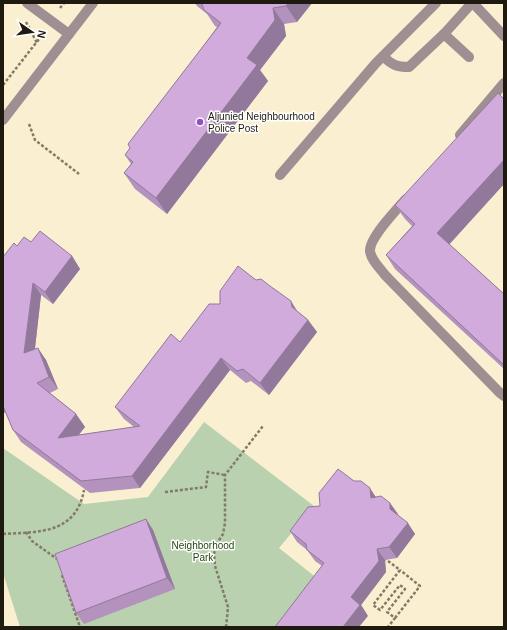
<svg xmlns="http://www.w3.org/2000/svg" width="507" height="630" font-family="Arial,sans-serif">
<style>
.green{fill:#b9d1ae}
.lines{fill:none;stroke-linecap:round;stroke-linejoin:round}
.path{stroke:#817b67;stroke-width:2.5;stroke-dasharray:3 2;stroke-linecap:butt}
.minor{stroke:#9f8f92;stroke-width:10}
.wall{fill:#b393bd}
.shaded-wall{fill:#92789a}
.building{fill:#d0abdc;stroke:#92789a}
.poi-dot{fill:#954fc2;stroke:#fff;stroke-width:1.5}
.labels{text-anchor:middle;dominant-baseline:central;stroke-width:3;stroke-linejoin:round;paint-order:stroke}
.poi-label{font-size:10px;fill:#1e1a0f;stroke:#fff;text-anchor:start}
.park-label{font-size:10px;fill:#264511;stroke:#fff}
</style>
<rect width="100%" height="100%" fill="#faf0d1"/>
<path class="green" d="M204 422 314 506 279 548 318 579 281 627H20L3 573V448L84 504 148 497Z"/>
<g class="lines">
<g class="path">
<path d="M60 8 64 3"/>
<path d="M26 22 37 43"/>
<path d="M3 85 43 34"/>
<path d="M29 124 35 140 79 174"/>
<path d="M165 492 206 487 208 472 225 475"/>
<path d="M26 532 32 541 57 559"/>
<path d="M3 534C39 532 76 534 84 490"/>
<path d="M384 558 400 570 373 605 380 610 400 585 405 589 387 612 395 618 388 627"/>
<path d="M62 575 80 627"/>
<path d="M395 618 420 586 400 570"/>
<path d="M226 627 228 607 215 566 214 554 216 545 223 534 225 523V475L263 426"/>
</g>
<g class="minor">
<path d="M27 3 69 34"/>
<path d="M473 3 504 36"/>
<path d="M444 34 469 57"/>
<path d="M384 57C392 65 397 67 409 67L444 34 472 3"/>
<path d="M3 120 93 3"/>
<path d="M460 135 504 83"/>
<path d="M280 175 376 63 436 3"/>
<path d="M406 199C397 209 369 238 370 251 371 260 380 268 385 275L500 393 504 396"/>
</g>
</g>
<g class="wall">
<path d="M195 3H312L297 22 284 24 286 36 260 70 268 81 167 214 135 189 124 173 131 164 125 155 217 27 215 26 207 14 197 6Z"/>
<path d="M504 99V184L449 244 504 294V369L395 269 386 255 412 226 405 219 395 205Z"/>
<path d="M31 242 72 256 80 269 53 304 41 295 35 349 46 360 58 389 50 393 76 414 85 427 78 435 134 427 124 419 115 407 180 342 298 312 308 320 317 332 269 395 251 381 246 383 230 370 140 488 90 493 21 442 13 430 6 412 3 414V257L17 246Z"/>
<path d="M354 481 376 497 390 503 398 515 415 534 397 558 385 560 386 572 361 605 368 616 322 566 315 561 307 550 297 542 290 531 320 506Z"/>
<path d="M146 519 153 530 175 589 84 624 76 613Z"/>
</g>
<g class="shaded-wall">
<path d="M288 3H312L297 22 286 6Z"/>
<path d="M273 8 284 24 286 36 260 70 268 81 167 214 156 198 247 58Z"/>
<path d="M504 160V184L447 247 437 233Z"/>
<path d="M72 256 80 269 53 304 45 292Z"/>
<path d="M33 283 41 295 33 365 24 353Z"/>
<path d="M291 301 299 314 292 307Z"/>
<path d="M308 320 317 332 269 395 260 383Z"/>
<path d="M38 348 46 360 58 389 49 377Z"/>
<path d="M221 358 230 370 140 488 132 476Z"/>
<path d="M76 414 85 427 67 450 58 438Z"/>
<path d="M370 488 377 499 371 498Z"/>
<path d="M390 503 398 514V520L390 509Z"/>
<path d="M146 519 153 530 175 589 167 578Z"/>
<path d="M408 523 415 534 397 558 389 547Z"/>
<path d="M377 549 385 560 386 572 361 605 368 616 359 627H343L351 597Z"/>
</g>
<g class="building">
<path d="M201 3H288L286 6 273 8 275 20 247 58 257 65 156 198 124 173 133 162 125 155 130 148 128 144 221 23 204 10 202 4Z"/>
<path d="M498 93 504 99V160L437 233 504 294V365L386 255 415 224 395 205Z"/>
<path d="M40 231 72 256 45 292 33 283 24 353 38 348 49 377 37 383 76 414 58 438 140 426 115 407 171 334 180 342 209 304H220V291L238 266 256 280 261 279 270 286 291 301 292 307 308 320 260 383 243 369 237 371 221 358 132 476 81 481 13 430 3 406V257L14 243 17 246 24 237 31 242Z"/>
<path d="M338 469 354 481H361L370 488 371 498 381 496 390 503V509L408 523 389 547 377 549 379 561 351 597 360 605 343 627H275L324 563 307 550 306 544 290 531 308 507 320 506 319 493Z"/>
<path d="M146 519 167 578 76 613 55 554Z"/>
</g>
<circle class="poi-dot" cx="200" cy="122" r="4"/>
<g class="labels">
<g class="poi-label">
<text x="208" y="116">Aljunied Neighbourhood<tspan x="208" dy="12">Police Post</tspan></text>
</g>
<g class="park-label">
<text x="203" y="545">Neighborhood<tspan x="203" dy="12">Park</tspan></text>
</g>
</g>
<rect width="507" height="630" fill="none" stroke="#1e1a0f" stroke-width="8"/>
<g transform="translate(32 32) rotate(103)" stroke="#ffffff" stroke-width="3" paint-order="stroke">
<path d="M0-3L7 15L0 10L-7 15Z" fill="#1e1a0f"/>
<text y="-6" font-size="11" font-weight="bold" text-anchor="middle" fill="#1e1a0f">N</text>
</g>
</svg>
